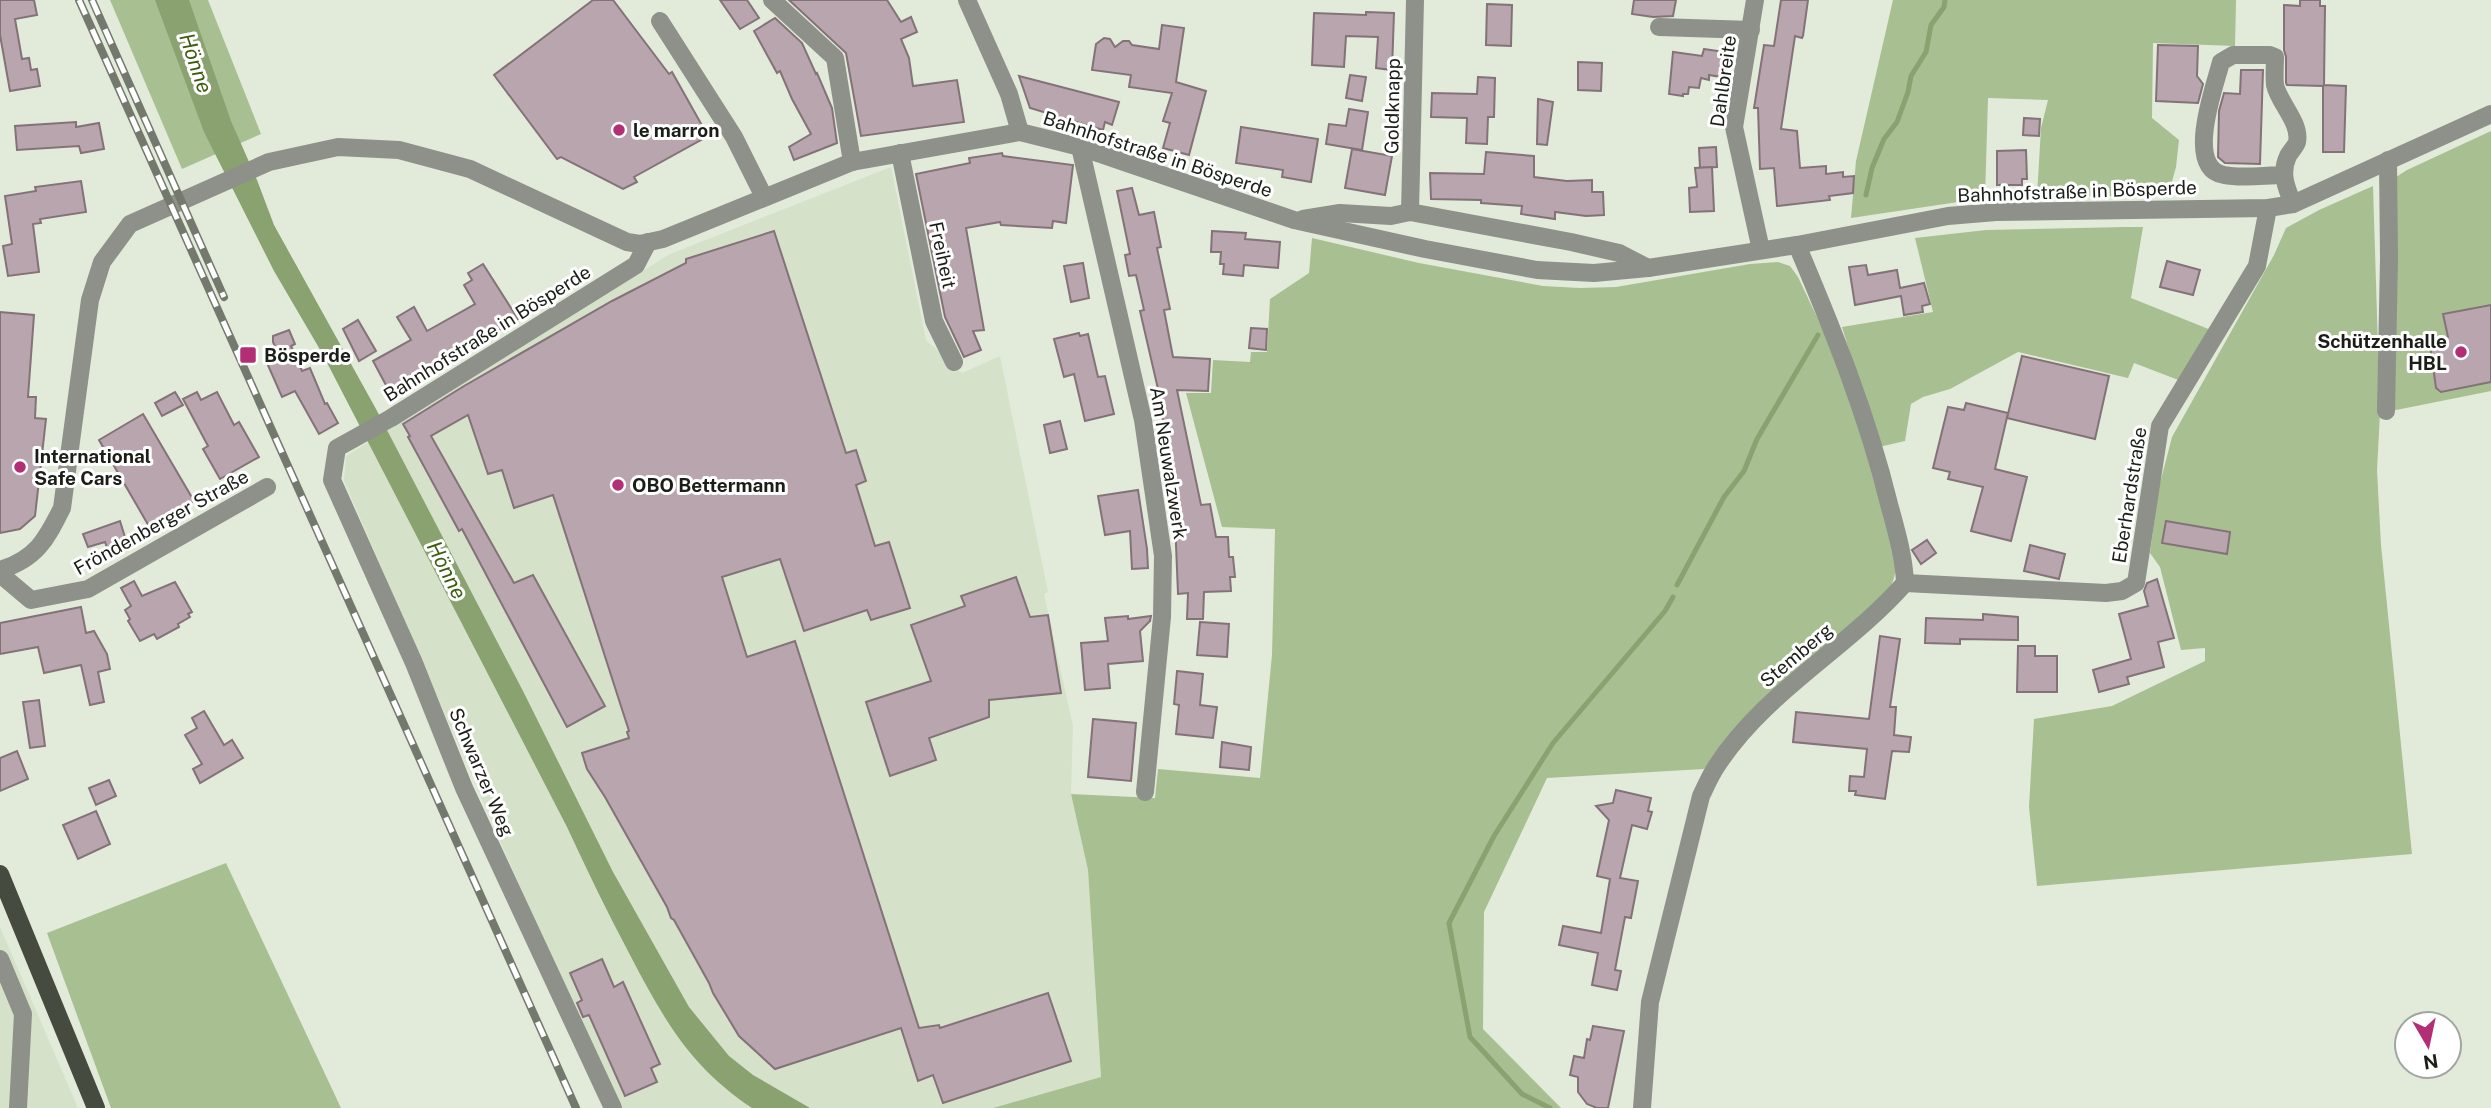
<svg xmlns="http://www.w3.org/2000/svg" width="2491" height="1108" font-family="'Public Sans',sans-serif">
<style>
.built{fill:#d5e1c9}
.green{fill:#a8bf92}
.water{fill:#89a26f}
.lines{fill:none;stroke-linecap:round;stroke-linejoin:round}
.stream{stroke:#89a26f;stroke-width:5}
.building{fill:#b8a5ad;stroke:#847279;stroke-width:2}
.minor{stroke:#8d918a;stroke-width:18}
.major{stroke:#454b3f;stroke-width:18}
.rail-casing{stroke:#73796d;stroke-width:8}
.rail{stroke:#fff;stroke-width:5;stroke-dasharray:16;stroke-linecap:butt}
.poi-dot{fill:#b22e75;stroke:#fff;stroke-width:2.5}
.labels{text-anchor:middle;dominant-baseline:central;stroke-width:6;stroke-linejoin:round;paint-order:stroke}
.street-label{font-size:19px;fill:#1a1e17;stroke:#fff}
.poi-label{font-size:19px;font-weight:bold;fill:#1a1e17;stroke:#fff;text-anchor:start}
.water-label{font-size:21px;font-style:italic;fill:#3e5c11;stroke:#fff}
</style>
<rect width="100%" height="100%" fill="#e2ebda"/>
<g class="built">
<path d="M891 167 926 340 962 373 1000 356 1048 592 1044 594 1073 726 1071 794 1088 870 1101 1077 993 1108H616L344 481 346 456 670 254Z"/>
<path d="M0 927 78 1108H0Z"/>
</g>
<g class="green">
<path d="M110 0H208L261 134 182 169Z"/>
<path d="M1893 0H2236L2235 46 2153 43 2152 118 2179 140 2176 167 2168 196H2037L2041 128 2048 100 1988 98 1985 198 1851 218 1856 161Z"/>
<path d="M2491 131V391L2391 411 2393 179 2407 170Z"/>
<path d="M2373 186 2380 413 2377 470 2381 545 2412 854 2037 886 2029 807 2034 719 2112 706 2205 661V648L2181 650 2160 567 2150 553 2159 487 2172 437 2274 255 2286 228 2319 210Z"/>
<path d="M2125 227H2143L2131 298 2211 330 2181 381 2134 363 2128 378 2018 352 1950 389 1923 397 1911 404 1905 441 1879 447 1842 327 1933 312 1915 238 1986 230Z"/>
<path d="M1312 238 1419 263 1543 286 1580 288 1616 287 1750 264 1778 262 1790 266 1798 277 1842 370 1896 556C1897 574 1893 585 1883 600L1763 703 1704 769 1547 778 1484 912 1483 1029 1561 1108H993L1101 1077 1088 870 1071 794 1155 798 1158 769 1260 778 1272 655 1275 529 1222 527 1186 393H1211L1213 360 1250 362 1251 352H1267L1270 299 1309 273Z"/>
<path d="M226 863 341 1108H111L47 933Z"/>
</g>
<path class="water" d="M155 0H189L231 121 257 180 274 225 376 409 524 693 613 872 689 1007 729 1056 753 1075 810 1108H752C689 1066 663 1018 629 953 607 912 587 870 567 827L322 353 274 271 204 132Z"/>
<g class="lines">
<g class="stream">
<path d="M1866 195 1872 168 1884 139 1897 122 1908 92 1911 76 1926 52 1931 25 1944 7 1945 0"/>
<path d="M1677 585 1724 497 1744 471 1757 439 1818 335"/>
<path d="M1550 1108 1522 1094 1470 1037 1449 923 1494 836 1553 743 1665 611 1673 597"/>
</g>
</g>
<g class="building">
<path d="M0 0H34L37 15 15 19 22 59 29 58 31 70 37 69 40 86 10 91 0 35Z"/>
<path d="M593 0H613L669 74 672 72 708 136 634 177 637 182 623 189 561 157 557 159 494 75Z"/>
<path d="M720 0H747L759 18 740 29Z"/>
<path d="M789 0H887L901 22 911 17 917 32 901 39 909 58 913 86 957 80 964 122 861 136 846 53Z"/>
<path d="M1634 0H1676L1673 16 1653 17 1632 14Z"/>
<path d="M1781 0H1808L1803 36 1802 38 1795 36 1781 129 1797 131 1800 168 1826 166V174L1843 172V177L1854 176 1853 193 1829 196 1830 200 1777 206 1774 168 1760 169 1758 108H1754L1764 45 1774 46Z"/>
<path d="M2300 0H2320V6H2325L2324 85 2346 86 2344 152H2323V86L2287 85 2286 83V57L2284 50V5L2300 6Z"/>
<path d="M1487 4 1512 5 1511 46 1486 45Z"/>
<path d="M1366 12 1394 13 1392 70 1376 68 1378 37 1346 36 1344 67 1312 65 1314 13 1366 15Z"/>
<path d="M775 18 802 43 816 74 817 73 832 108 837 143 794 160 789 147 811 134 792 99 780 71 777 73 754 31Z"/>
<path d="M1162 25 1184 28 1176 82 1206 91 1189 155 1163 148 1170 123 1163 121 1172 93 1129 87 1131 75 1092 70 1096 44 1104 38 1110 39 1115 47 1123 41H1129L1132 45 1159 49Z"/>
<path d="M2158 45 2198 46 2197 76 2203 84 2198 103 2156 101Z"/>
<path d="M1704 49 1725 52 1721 77 1709 75V80L1701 78 1699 88 1689 87 1688 94H1683V96L1669 94 1673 52 1702 56Z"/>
<path d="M1578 62 1602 63 1601 91 1578 90Z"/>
<path d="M2241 70H2263L2260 164 2225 163 2218 157 2219 111 2224 93 2240 94Z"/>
<path d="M1350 75 1366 77 1362 101 1346 98Z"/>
<path d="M1019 76 1119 102 1112 125 1105 122 1103 130 1030 108Z"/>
<path d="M1478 77 1495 78 1494 117H1488L1487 144 1466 143 1467 118 1431 117 1432 93 1477 94Z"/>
<path d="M1538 99 1553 102 1547 145 1537 144Z"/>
<path d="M1349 109 1368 112 1362 150 1326 144 1329 124 1346 126Z"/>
<path d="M2024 118 2040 119 2039 136 2023 135Z"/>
<path d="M76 122V127L99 123 104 149 81 153 79 146 17 150 15 126Z"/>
<path d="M1241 127 1318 139 1311 182 1282 177 1283 170 1236 163Z"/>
<path d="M1716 147 1717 167 1700 168 1699 148Z"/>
<path d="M1352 149 1392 156 1385 195 1345 188Z"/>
<path d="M2026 150 2027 179H2022V185H1997V151Z"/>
<path d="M1486 152 1534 156V177L1567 181 1592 180V192H1603L1604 215 1586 216 1555 212V219L1521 214 1522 206 1481 203V200L1431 199 1430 173 1484 174Z"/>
<path d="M1002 153 1003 156 1073 165 1066 223 1053 221 1052 228 1001 225 1000 222 966 228 984 330 973 331 981 350 964 357 945 317 916 174 970 163 969 158Z"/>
<path d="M1712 167 1714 211 1690 212 1689 188 1697 187 1695 168Z"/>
<path d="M81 181 86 212 40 219 41 223 33 224 39 272 8 276 3 246 12 244 5 196 36 191 35 187Z"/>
<path d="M1132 188 1139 215 1154 212 1161 247 1157 248 1170 309 1164 310 1173 357 1210 359 1208 391 1177 390 1201 505 1210 504 1216 537H1228L1229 557H1233L1235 577H1230L1231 591 1204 592 1203 619H1187L1188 593 1178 594 1175 520H1179L1166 465 1171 464 1162 415H1164L1140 311 1144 310 1136 275 1129 276 1125 255 1130 254 1117 191Z"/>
<path d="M774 231 846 453 856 450 866 481 856 485 875 546 889 542 910 608 871 620 867 610 804 631 780 559 722 577 747 657 795 641 919 1028 939 1025 940 1028 1048 993 1071 1061 943 1103 933 1075 918 1081 901 1028 775 1069 739 1036 713 993 709 983 674 920 671 918 667 907 605 797 587 769 582 753 629 738 627 732 629 731 553 495 514 508 502 470 488 474 468 415 431 436 514 583 533 575 605 706 567 727 462 529 459 531 408 437 410 436 403 424 464 386 612 301 686 263V259Z"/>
<path d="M1212 231 1246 233 1245 239 1280 242 1278 268 1244 265 1243 276 1223 274 1224 264H1220L1221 252H1211Z"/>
<path d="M2167 261 2200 270 2193 295 2160 287Z"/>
<path d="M1083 263 1089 298 1071 302 1064 266Z"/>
<path d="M483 264 518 319 394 392 390 385 387 387 373 361 411 340 397 317 414 307 427 331 475 304 464 285 472 280 468 273Z"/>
<path d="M1866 265 1868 275 1897 270 1900 288 1924 283 1930 304 1922 306 1923 312 1904 315 1901 296 1855 305 1849 267Z"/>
<path d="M2491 305V382L2441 392 2436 388 2430 345 2433 339 2448 337 2443 314Z"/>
<path d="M0 312 34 315 28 397H36L35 418 46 419 35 516 20 529 0 533Z"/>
<path d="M358 320 376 351 359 361 343 329Z"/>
<path d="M1251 328 1267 329 1266 350 1249 348Z"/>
<path d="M289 330 295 344 291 346 302 371 310 368 325 404 327 403 338 423 319 434 295 391 282 397 267 363 280 358 273 342V336Z"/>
<path d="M1079 333 1080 336 1088 334 1098 377 1105 376 1114 414 1085 421 1074 374 1064 377 1054 339Z"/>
<path d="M2022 356 2109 376 2095 439 2007 418Z"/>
<path d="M175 392 183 405 162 416 155 403Z"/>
<path d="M197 392 201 400 217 392 234 425 239 422 259 457 220 479 203 449 208 446 183 399Z"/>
<path d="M1966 403 2008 413 1995 469 2027 477 2011 541 1971 531 1983 487 1948 479 1950 472 1933 468 1948 407 1964 410Z"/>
<path d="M143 414 194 501 150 528 99 440Z"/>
<path d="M1060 421 1067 449 1050 453 1044 425Z"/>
<path d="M1138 490 1147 549 1148 568 1132 569 1130 531 1105 535 1098 496Z"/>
<path d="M120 521 129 550 110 556 105 542 88 547 83 534Z"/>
<path d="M2166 521 2230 532 2227 554 2162 543Z"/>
<path d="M1927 540 1936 553 1921 564 1912 550Z"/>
<path d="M2030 545 2065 554 2059 579 2024 571Z"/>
<path d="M1016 577 1030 617 1048 615 1061 693 989 700V717L929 738 936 760 890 776 866 702 931 681 911 625 965 606 961 596Z"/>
<path d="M2157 579 2174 638 2158 642 2164 667 2127 677 2129 684 2099 692 2093 670 2131 659 2119 614 2148 606 2144 591 2147 583Z"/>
<path d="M134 581 142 596 175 582 192 612 188 614 190 617 178 624 179 627 157 639 154 634 140 641 128 621 130 619 125 610 131 606 121 588Z"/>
<path d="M81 607 86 633 94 631 107 654 110 669 98 672 104 702 90 705 81 665 44 673 38 647 0 654V623Z"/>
<path d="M1983 614 2018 617V640L1960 639V644L1925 643 1926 618 1983 620Z"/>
<path d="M1128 616V619L1151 616 1150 621 1140 631 1143 661 1108 664 1110 688 1085 690 1081 643 1108 641 1105 618Z"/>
<path d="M1200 622 1229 624 1227 657 1197 655Z"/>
<path d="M1880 636 1900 639 1890 707H1896L1894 735 1911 737 1909 752 1892 751 1885 799 1855 795 1856 791H1849L1850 776 1864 777 1867 749 1793 742 1796 712 1869 719Z"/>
<path d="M2018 646H2035V656H2057V692H2017Z"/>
<path d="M1177 671 1203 674 1200 705 1217 707 1213 738 1176 734 1179 705 1174 704Z"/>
<path d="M39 700 45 746 30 748 23 702Z"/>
<path d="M204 711 224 745 232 740 243 758 200 783 193 769 202 764 185 735 197 728 192 718Z"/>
<path d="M1093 719 1136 723 1131 781 1088 777Z"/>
<path d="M1222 742 1251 747 1249 770 1220 767Z"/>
<path d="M17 751 28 779 0 791V758Z"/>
<path d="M109 780 116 796 96 805 89 788Z"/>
<path d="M1616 790 1651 798 1648 811 1652 812 1647 829 1632 825 1620 878 1638 881 1631 918 1625 917 1615 970 1621 971 1617 990 1592 985 1598 953 1559 945 1563 926 1601 933 1610 879 1597 876 1609 820 1596 806 1613 803Z"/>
<path d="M96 811 110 844 78 859 63 825Z"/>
<path d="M602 959 614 987 623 982 660 1064 651 1068 657 1082 625 1096 589 1015 583 1017 577 1003 582 1000 570 973Z"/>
<path d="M1593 1026 1624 1031 1608 1108H1597L1587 1104 1578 1092V1077L1570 1075 1574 1056 1584 1058 1587 1039 1590 1040Z"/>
</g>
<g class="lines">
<g class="minor">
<path d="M772 0 835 58 852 162"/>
<path d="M967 0 1009 94 1020 132"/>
<path d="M1755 0 1734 127 1761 250"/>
<path d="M660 21 734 137 764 197"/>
<path d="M1659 27 1751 30"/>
<path d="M1080 147 1143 420 1163 556 1162 617 1145 792"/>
<path d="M900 153 934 321 954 362"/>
<path d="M2284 175C2265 175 2243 179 2224 175 2184 168 2215 86 2221 62L2233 55H2270L2275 57C2275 66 2274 76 2275 85 2279 103 2301 123 2297 142 2296 146 2290 152 2288 156 2280 173 2286 187 2293 204"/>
<path d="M1410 212 1415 0"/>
<path d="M1303 219 1340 213 1391 216 1410 212 1571 242 1619 253 1648 268"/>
<path d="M2386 411 2389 258 2388 160"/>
<path d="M0 570C36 559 46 540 62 508L90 300 102 262 130 224 269 162 338 147 399 150 470 169 627 242 640 244 663 239 852 162 1020 132 1080 147 1294 220 1425 249 1537 270 1594 273 1648 268 1797 245 1948 216 1996 212 2268 208 2293 204 2491 114"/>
<path d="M0 574 31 600 88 589 267 487"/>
<path d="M1905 583 2106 593 2122 591 2136 583 2160 426 2257 266 2268 208"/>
<path d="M0 959 23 1014 18 1108"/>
<path d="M613 1108 464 788 414 663 332 480 337 448 391 418 636 265 648 242"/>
<path d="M1642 1108 1650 1002 1701 796C1706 786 1710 776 1716 767 1764 692 1847 649 1905 583 1904 556 1896 530 1889 504 1867 414 1833 330 1797 245"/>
</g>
<path class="major" d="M0 874 96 1108"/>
<defs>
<g id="rail">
<path d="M79 0 576 1108"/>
<path d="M92 0 224 297"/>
</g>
</defs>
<use href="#rail" class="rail-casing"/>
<use href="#rail" class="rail"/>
</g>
<g class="poi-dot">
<circle cx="619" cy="130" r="7"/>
<circle cx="2461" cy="352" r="7"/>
<rect x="239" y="346" width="18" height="18" rx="3.5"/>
<circle cx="20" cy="467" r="7"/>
<circle cx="618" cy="485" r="7"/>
</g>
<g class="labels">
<g class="street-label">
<text transform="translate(1723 81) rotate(-82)">Dahlbreite</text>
<text transform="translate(1392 106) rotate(-89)">Goldknapp</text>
<text transform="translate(1158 154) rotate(18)">Bahnhofstraße in Bösperde</text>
<text transform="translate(2077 191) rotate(-2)">Bahnhofstraße in Bösperde</text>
<text transform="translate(943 255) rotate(78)">Freiheit</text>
<text transform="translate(487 333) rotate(-32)">Bahnhofstraße in Bösperde</text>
<text transform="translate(1169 463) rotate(81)">Am Neuwalzwerk</text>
<text transform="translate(2129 495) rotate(-81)">Eberhardstraße</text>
<text transform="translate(161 522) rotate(-29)">Fröndenberger Straße</text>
<text transform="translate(1796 655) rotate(-40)">Stemberg</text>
<text transform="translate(482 772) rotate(67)">Schwarzer Weg</text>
</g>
<g class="poi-label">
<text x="633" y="130">le marron</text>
<text x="2447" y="341" text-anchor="end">Schützenhalle<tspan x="2447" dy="22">HBL</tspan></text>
<text x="264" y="355">Bösperde</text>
<text x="34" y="456">International<tspan x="34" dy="22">Safe Cars</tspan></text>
<text x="632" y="485">OBO Bettermann</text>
</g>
<g class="water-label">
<text transform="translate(196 63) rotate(71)">Hönne</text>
<text transform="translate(447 570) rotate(63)">Hönne</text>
</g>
</g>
<g transform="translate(2428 1045) rotate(171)"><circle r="33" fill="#ffffff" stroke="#a3a5a2" stroke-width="2"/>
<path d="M0-5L12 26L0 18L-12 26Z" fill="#b22e75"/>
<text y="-10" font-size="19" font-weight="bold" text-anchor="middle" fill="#1a1e17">N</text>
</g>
</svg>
